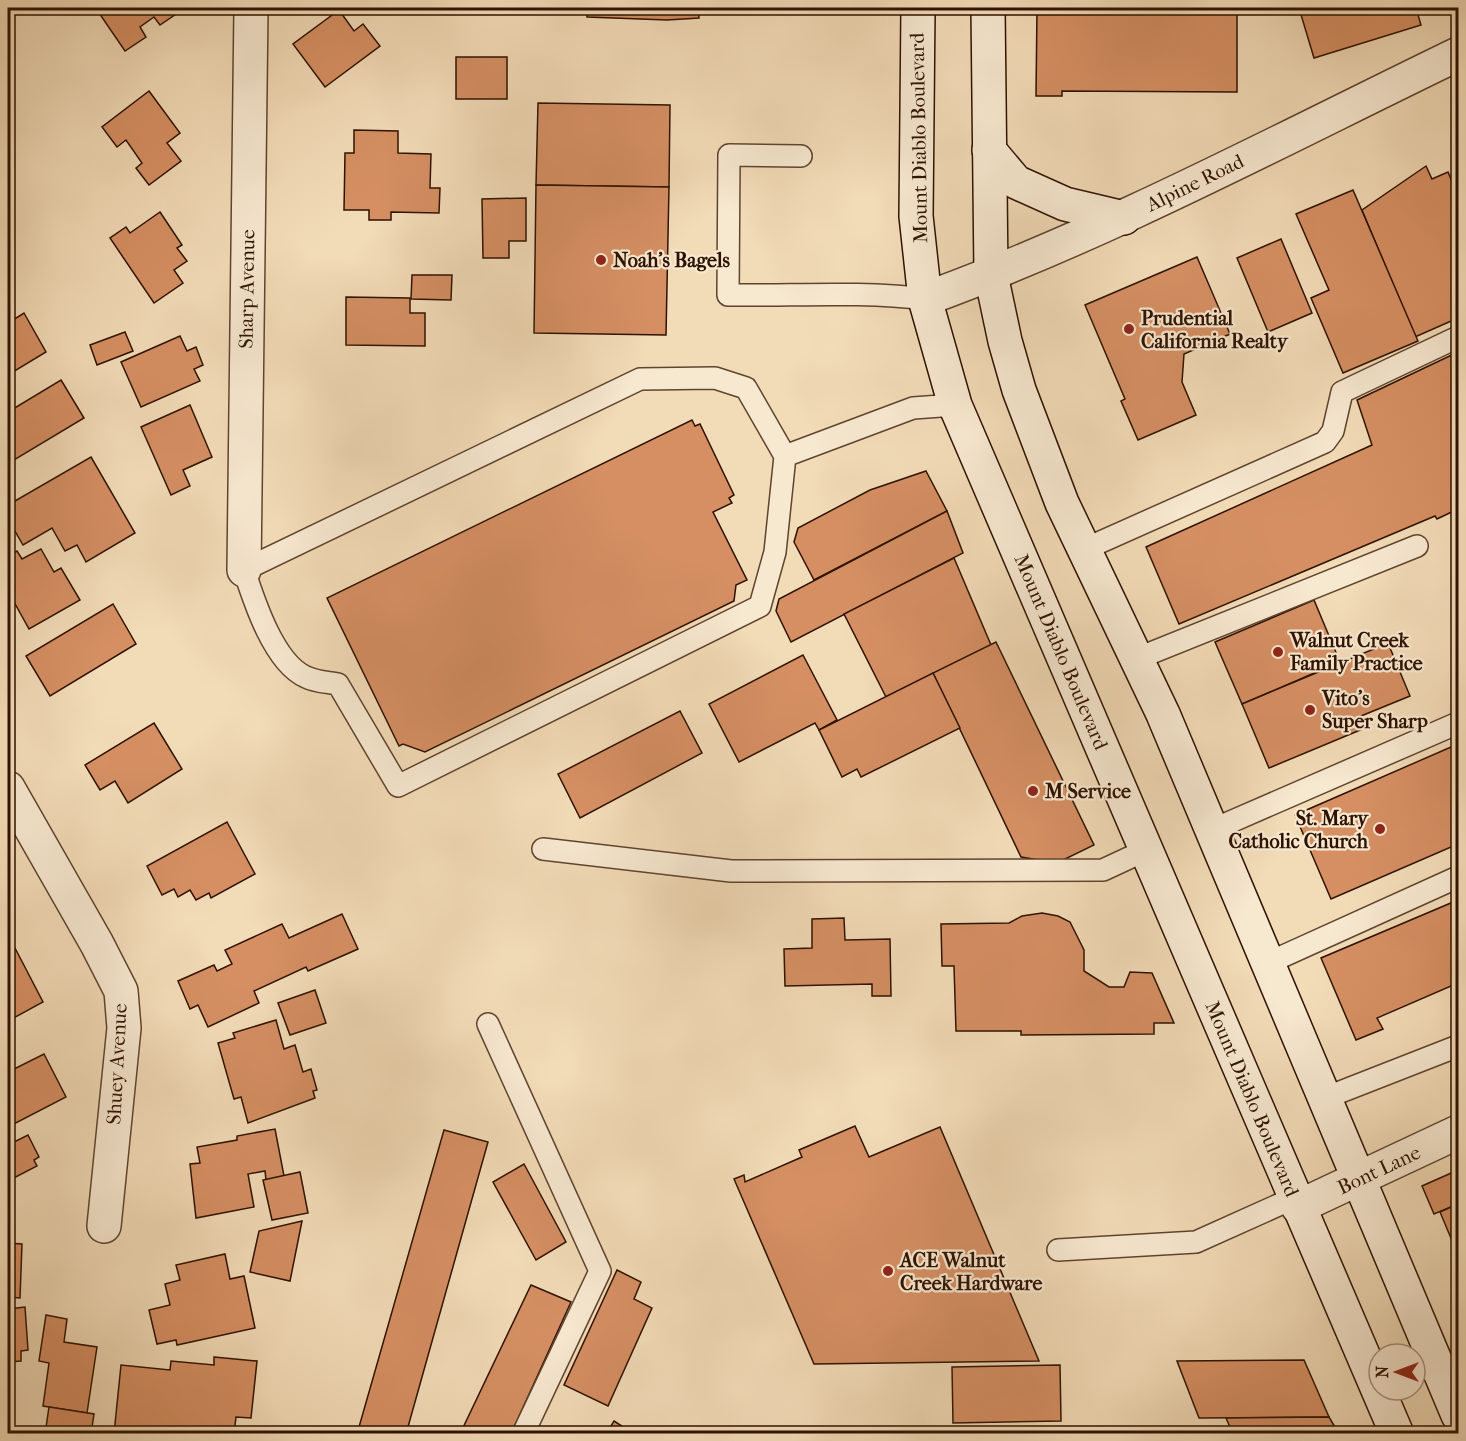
<svg xmlns="http://www.w3.org/2000/svg" width="1466" height="1441" font-family="'IM FELL French Canon',serif">
<style>
.building{fill:#d58f63;stroke:#2e1201;stroke-width:1.5}
.lines{fill:none;stroke-linecap:round;stroke-linejoin:round}
.service-casing{stroke:#5f442e;stroke-width:24}
.minor-casing{stroke:#5f442e;stroke-width:36}
.secondary-casing{stroke:#2e1201;stroke-width:36}
.service{stroke:#f7e8d0;stroke-width:21}
.minor{stroke:#f7e8d0;stroke-width:33}
.secondary{stroke:#f7e8d0;stroke-width:33}
.poi-dot{fill:#8f2418;stroke:#f7e8d0;stroke-width:2}
.labels{text-anchor:middle;dominant-baseline:central;stroke-width:4.5;stroke-linejoin:round;paint-order:stroke}
.street-label{font-size:20px;fill:#2e1201;stroke:#f7e8d0}
.poi-label{font-size:20px;font-weight:bold;fill:#2e1201;stroke:#f7e8d0;text-anchor:start}
</style>
<rect width="100%" height="100%" fill="#f2dbb7"/>
<filter id="stains"><feTurbulence type="fractalNoise" baseFrequency=".00333" numOctaves="4"/><feColorMatrix values="0 0 0 0 .2 0 0 0 0 .09 0 0 0 0 .02 0 0 0 .5 -.17"/></filter>
<radialGradient id="worn" r=".72"><stop offset=".6" stop-color="#630" stop-opacity="0"/><stop offset="1" stop-color="#630" stop-opacity=".3"/></radialGradient>
<g class="building">
<path d="M101 8H176L179 12 160 25 154 17 140 27 146 37 125 51 97 10Z"/>
<path d="M586 8H698L699 18 667 20 587 17Z"/>
<path d="M1037 8H1237V92L1062 91V96H1036Z"/>
<path d="M1299 8H1416L1421 25 1314 58Z"/>
<path d="M339 10 354 31 363 24 380 46 325 87 293 44Z"/>
<rect x="456" y="57" width="51" height="42"/>
<path d="M149 91 180 133 167 143 181 161 149 185 136 168 142 163 126 140 117 147 102 127Z"/>
<path d="M538 103 670 105 669 187 536 185Z"/>
<path d="M354 130 398 131V153L431 154 430 188H440L439 213 391 212V220H369V210H344L345 153H354Z"/>
<path d="M1426 166 1432 179 1448 172 1458 196V318L1415 337 1362 210Z"/>
<path d="M536 185 669 187 666 335 534 333Z"/>
<path d="M1353 190 1418 341 1343 373 1311 298 1329 290 1296 214Z"/>
<path d="M526 198V241H509V258H483L482 199Z"/>
<path d="M160 212 182 245 177 248 187 261 174 270 183 283 154 303 110 238 126 227 130 233Z"/>
<path d="M1281 239 1312 313 1268 332 1237 258Z"/>
<path d="M1197 257 1230 334 1184 354 1182 382 1196 415 1138 440 1121 401 1125 399 1085 305Z"/>
<path d="M412 275H452L451 300 411 299Z"/>
<path d="M346 297 410 298V313H425V346L346 345Z"/>
<path d="M24 313 46 352 8 375V323Z"/>
<path d="M125 332 133 351 97 365 90 345Z"/>
<path d="M180 336 187 351 196 347 203 365 194 369 200 381 141 407 121 362Z"/>
<path d="M1458 352V509L1437 519 1435 516 1179 624 1146 547 1372 445 1357 400Z"/>
<path d="M61 380 84 418 9 463 8 412Z"/>
<path d="M190 405 212 457 183 470 190 486 171 495 141 427Z"/>
<path d="M692 420 695 426 700 424 734 495 729 498 732 503 713 512 747 580 736 585 734 601 425 752 403 744 399 746 327 598Z"/>
<path d="M91 457 135 533 86 562 77 545 65 551 52 528 23 545 8 519V505Z"/>
<path d="M926 471 947 511 814 580 794 542 798 528 870 490Z"/>
<path d="M947 511 963 553 791 642 776 611 779 599Z"/>
<path d="M41 549 54 572 61 568 80 600 29 629 8 591V556L17 551 22 559Z"/>
<path d="M954 558 991 645 886 697 844 614Z"/>
<path d="M1314 600 1340 662 1242 704 1215 642Z"/>
<path d="M113 604 136 644 50 696 26 656Z"/>
<path d="M996 642 1094 845 1057 863 1021 857 933 673Z"/>
<path d="M1388 643 1410 696 1361 716 1365 728 1269 768 1242 704Z"/>
<path d="M803 655 837 720 819 730 815 723 739 762 709 704Z"/>
<path d="M933 673 960 728 861 777 857 769 842 777 819 730Z"/>
<path d="M680 711 702 753 580 818 558 774Z"/>
<path d="M154 723 182 769 128 803 115 781 100 790 85 765Z"/>
<path d="M1458 744V844L1331 899 1295 815Z"/>
<path d="M227 822 255 874 211 898 209 893 196 900 190 890 178 897 174 889 162 895 147 866Z"/>
<path d="M1458 900V983L1377 1018 1383 1029 1356 1040 1321 958Z"/>
<path d="M1042 913 1058 916 1070 922 1084 950V971L1109 987H1124L1130 972 1152 973 1174 1023H1154V1034L1021 1035V1031H956L954 966H942L941 924 1009 923 1022 916Z"/>
<path d="M342 914 358 949 308 971 306 967 254 991 259 1003 208 1027 198 1005 190 1009 178 981 214 965 217 971 232 964 225 950 282 924 289 938Z"/>
<path d="M844 918 845 940 890 939 891 996H872V984L785 986 784 949 812 948V919Z"/>
<path d="M15 948 43 1002 8 1021V952Z"/>
<path d="M315 990 326 1023 290 1035 278 1003Z"/>
<path d="M276 1020 284 1049 295 1045 303 1072 311 1069 317 1090 313 1091 315 1098 248 1123 241 1097 234 1099 218 1043 235 1038 233 1033Z"/>
<path d="M44 1054 66 1097 8 1127V1072Z"/>
<path d="M855 1126 869 1157 940 1127 1039 1361 814 1364 734 1179 744 1175 745 1182 802 1157 799 1150Z"/>
<path d="M275 1129 284 1176 266 1180 265 1171 248 1174 254 1207 196 1218 190 1164 200 1163 197 1147 237 1140V1136Z"/>
<path d="M444 1130 488 1142 406 1434H357Z"/>
<path d="M28 1135 39 1157 34 1160 37 1166 8 1181V1145Z"/>
<path d="M524 1164 566 1242 536 1260 493 1182Z"/>
<path d="M1458 1170V1204L1434 1214 1422 1186Z"/>
<path d="M300 1172 308 1213 272 1220 263 1180Z"/>
<path d="M1458 1204V1255L1440 1212Z"/>
<path d="M302 1221 290 1281 250 1272 259 1231Z"/>
<path d="M8 1243 22 1244 20 1298 8 1297Z"/>
<path d="M225 1254 230 1279 244 1276 255 1328 177 1345 176 1340 157 1344 149 1310 170 1305 165 1284 180 1280 176 1265Z"/>
<path d="M617 1270 641 1282 634 1299 652 1308 608 1406 564 1385Z"/>
<path d="M531 1285 571 1302 511 1434H460Z"/>
<path d="M25 1307 28 1350 21 1351V1361L8 1362V1309Z"/>
<path d="M46 1315 67 1319 64 1342 97 1347 87 1413 43 1406 49 1363 39 1361Z"/>
<path d="M214 1357 257 1361 251 1418 236 1417 234 1434H198L151 1427 150 1434H114L121 1365 170 1370 171 1361 214 1365Z"/>
<path d="M1304 1360 1329 1417 1199 1418 1177 1361Z"/>
<path d="M1060 1365 1061 1421 953 1423 952 1367Z"/>
<path d="M49 1407 94 1414 91 1434H45Z"/>
<path d="M1329 1417 1339 1434H1233L1226 1418Z"/>
<path d="M614 1421 634 1434H606Z"/>
</g>
<g class="lines">
<defs>
<g id="service">
<path d="M801 156 729 155 728 295C794 296 860 291 925 299"/>
<path d="M785 456 746 388 715 378 640 379 244 570C254 601 274 663 306 677 316 682 327 682 338 684L398 786 760 606 775 552 785 456 913 408 955 405"/>
<path d="M1085 549 1325 442 1333 431 1342 392 1458 337"/>
<path d="M1136 659 1417 546"/>
<path d="M1212 830 1458 723"/>
<path d="M543 849 731 871 1103 870 1146 850"/>
<path d="M1268 963 1458 877"/>
<path d="M488 1024 600 1271 523 1434"/>
<path d="M1325 1098 1458 1046"/>
<path d="M1058 1250 1196 1242 1294 1198"/>
</g>
<g id="minor">
<path d="M925 299C1109 232 1282 139 1458 54"/>
<path d="M244 570 251 8"/>
<path d="M8 788 97 944 121 991 124 1028 104 1226"/>
<path d="M1298 1207 1458 1132"/>
</g>
<g id="secondary">
<path d="M918 8 916 216 925 299 955 405 1397 1434"/>
<path d="M988 8 991 275 1005 341 1019 390 1062 503 1163 714 1458 1415"/>
<path d="M989 150 1016 182 1065 204 1124 218"/>
</g>
</defs>
<use href="#service" class="service-casing"/>
<use href="#minor" class="minor-casing"/>
<use href="#secondary" class="secondary-casing"/>
<use href="#service" class="service"/>
<use href="#minor" class="minor"/>
<use href="#secondary" class="secondary"/>
</g>
<g class="poi-dot">
<circle cx="601" cy="260" r="6"/>
<circle cx="1129" cy="329" r="6"/>
<circle cx="1278" cy="652" r="6"/>
<circle cx="1310" cy="710" r="6"/>
<circle cx="1033" cy="791" r="6"/>
<circle cx="1380" cy="829" r="6"/>
<circle cx="888" cy="1271" r="6"/>
</g>
<g class="labels">
<g class="street-label">
<text transform="translate(919 138) rotate(-91)">Mount Diablo Boulevard</text>
<text transform="translate(1195 183) rotate(-26)">Alpine Road</text>
<text transform="translate(247 289) rotate(-89)">Sharp Avenue</text>
<text transform="translate(1061 652) rotate(67)">Mount Diablo Boulevard</text>
<text transform="translate(117 1064) rotate(-87)">Shuey Avenue</text>
<text transform="translate(1252 1099) rotate(67)">Mount Diablo Boulevard</text>
<text transform="translate(1379 1170) rotate(-25)">Bont Lane</text>
</g>
<g class="poi-label">
<text x="613" y="260">Noah's Bagels</text>
<text x="1141" y="318">Prudential<tspan x="1141" dy="23">California Realty</tspan></text>
<text x="1290" y="640">Walnut Creek<tspan x="1290" dy="23">Family Practice</tspan></text>
<text x="1322" y="698">Vito's<tspan x="1322" dy="23">Super Sharp</tspan></text>
<text x="1045" y="791">M Service</text>
<text x="1368" y="818" text-anchor="end">St. Mary<tspan x="1368" dy="23">Catholic Church</tspan></text>
<text x="900" y="1260">ACE Walnut<tspan x="900" dy="23">Creek Hardware</tspan></text>
</g>
</g>
<rect width="1466" height="1441" fill="none" stroke="#f2dbb7" stroke-width="30"/>
<rect x="9" y="9" width="1448" height="1423" fill="none" stroke="#2e1201" stroke-width="3"/>
<rect x="15" y="15" width="1436" height="1411" fill="none" stroke="#2e1201" stroke-width="1.5"/>
<g transform="translate(1397 1372) rotate(270)"><circle r="28" fill="#f7e8d0" stroke="#a7927d" stroke-width="1.5"/>
<path d="M0-4.5L10 22L0 15L-10 22Z" fill="#8f2418"/>
<text y="-9" font-size="16" font-weight="bold" text-anchor="middle" fill="#2e1201">N</text>
</g>
<rect width="100%" height="100%" filter="url(#stains)"/>
<rect width="100%" height="100%" fill="url(#worn)"/>
</svg>
